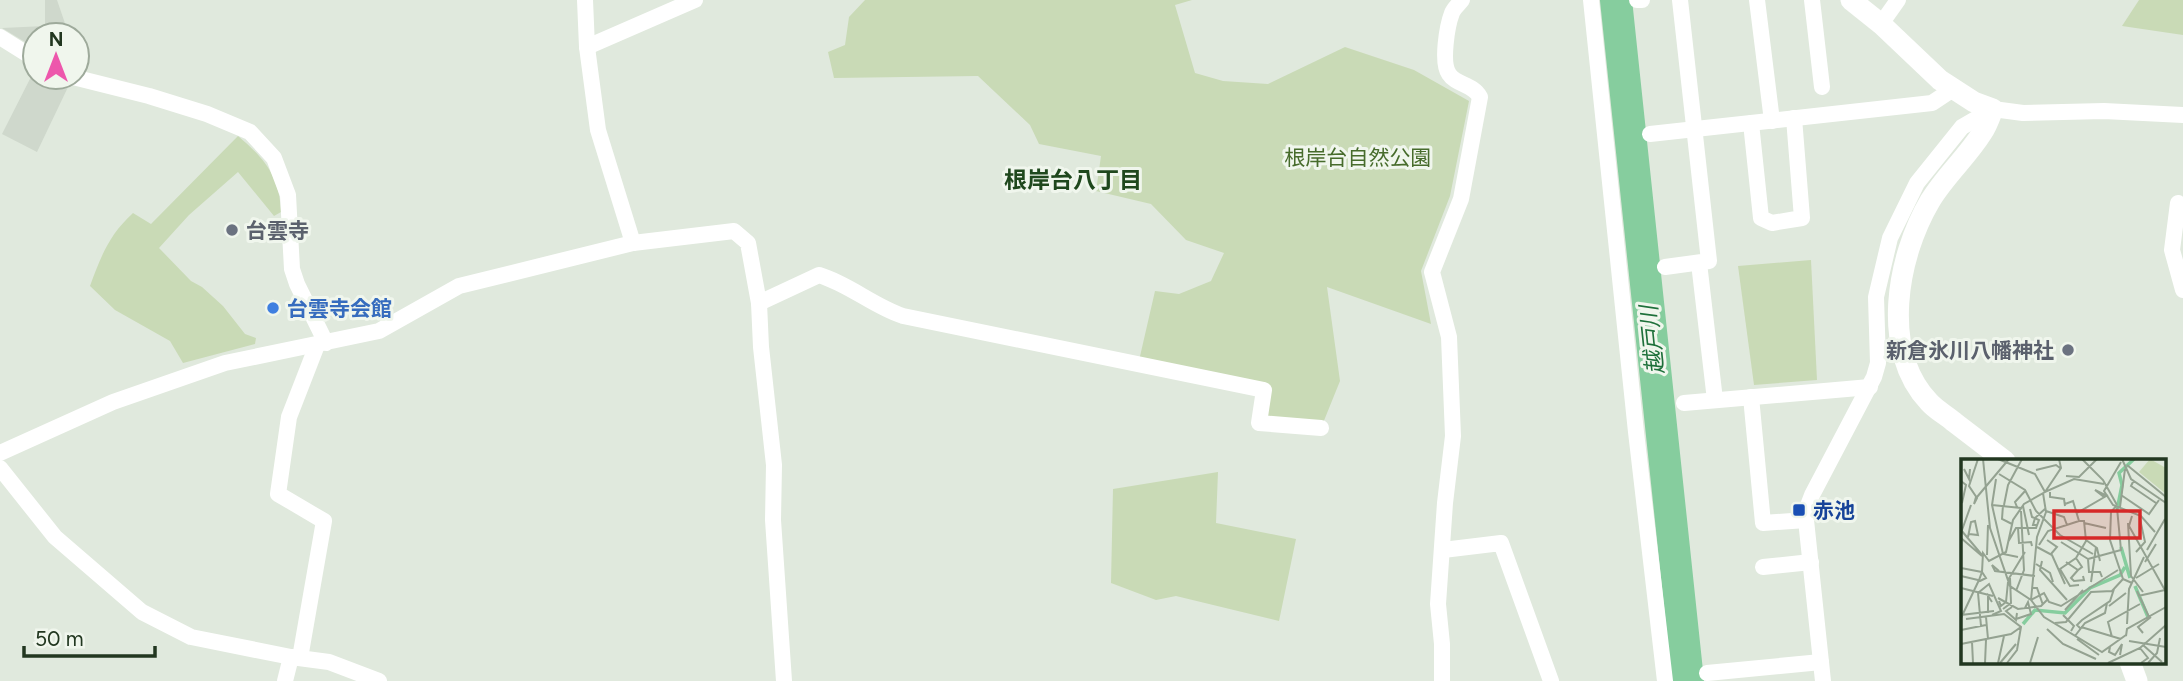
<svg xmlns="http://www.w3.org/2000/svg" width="2183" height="681" font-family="Figtree,'Noto Sans JP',sans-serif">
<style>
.built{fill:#cfd8cc}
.green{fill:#c9dab6}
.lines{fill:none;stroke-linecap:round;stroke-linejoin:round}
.river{stroke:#86cd9e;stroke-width:32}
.street{stroke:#fff;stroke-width:16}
.secondary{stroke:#fff;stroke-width:21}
.worship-dot{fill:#6b7280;stroke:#f0f6ed;stroke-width:2.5}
.shop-dot{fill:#3f7fe0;stroke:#f0f6ed;stroke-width:2.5}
.transit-dot{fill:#1a4fb4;stroke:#f0f6ed;stroke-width:2.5}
.labels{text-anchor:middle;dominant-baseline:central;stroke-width:6;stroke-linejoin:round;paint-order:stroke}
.park-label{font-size:21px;fill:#476c2c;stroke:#f0f6ed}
.worship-label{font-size:21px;font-weight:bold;fill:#5b616d;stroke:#f0f6ed;text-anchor:start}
.shop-label{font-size:21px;font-weight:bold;fill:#366cbe;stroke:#f0f6ed;text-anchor:start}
.transit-label{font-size:21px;font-weight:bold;fill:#164399;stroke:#f0f6ed;text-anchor:start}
.neighbourhood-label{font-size:23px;font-weight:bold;fill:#1f481d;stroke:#f0f6ed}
.water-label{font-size:23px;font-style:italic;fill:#1d703a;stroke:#f0f6ed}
.inset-river{fill:none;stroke:#86cd9e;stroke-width:3.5}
.inset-road{fill:none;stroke:#94a291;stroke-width:2}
.view{fill:#d62828;fill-opacity:0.15;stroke:#d62828;stroke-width:3.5}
.inset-edge{fill:none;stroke:#223720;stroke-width:3.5}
</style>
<rect width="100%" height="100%" fill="#e0e9dd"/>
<g class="built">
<path d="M45 0H57L69 35H35V48L2 28 45 26Z"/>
<path d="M35 69V77H51L69 85 37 152 2 134Z"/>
</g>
<g class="green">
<path d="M865 0H1192L1175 5 1195 73 1223 81 1268 84 1345 47 1414 70 1469 101 1450 196 1421 271 1431 324 1327 287 1340 381 1321 428 1259 423 1263 390 1138 365 1155 291 1179 294 1211 281 1224 253 1186 240 1151 204 1096 191 1101 156 1039 144 1030 125 978 76 834 78 828 52 845 45 849 17Z"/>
<path d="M2139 0H2183V35L2122 26Z"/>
<path d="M238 136C263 157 280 176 281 212L274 216 238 172 189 215 159 248 191 281 202 287 223 306 245 334 256 338 255 344 183 363 170 341 115 310 90 286C101 256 109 235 133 213L151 224Z"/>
<path d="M1811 260 1817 380 1754 385 1738 266Z"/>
<path d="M1218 472 1216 523 1296 539 1279 621 1176 596 1156 600 1111 583 1113 489Z"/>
</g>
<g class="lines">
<path class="river" d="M1616 0 1688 681"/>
<g class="street">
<path d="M585 0 587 47 598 130 633 243"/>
<path d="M1591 0 1636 432 1665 681"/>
<path d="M1637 0H1642"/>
<path d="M1757 0 1772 121"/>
<path d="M1812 0 1822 87"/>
<path d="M1881 24 1898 0"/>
<path d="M0 37 35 59"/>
<path d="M587 47 695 0"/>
<path d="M73 77 149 96 207 114 250 132 274 158 288 195 292 269 297 284 326 343"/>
<path d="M1751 123 1761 218 1772 223 1802 218 1794 118"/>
<path d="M1650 134 1932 103 1953 89"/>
<path d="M2178 203 2172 250 2183 290"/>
<path d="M1699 263 1715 400"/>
<path d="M1665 267 1709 261 1680 0"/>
<path d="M759 303 819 275C849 284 873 306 903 316L1264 390 1259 423 1321 428"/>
<path d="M1751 397 1763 523 1806 520"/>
<path d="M1684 403 1870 387"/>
<path d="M0 453 113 402 225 363 379 331 459 286 633 243 734 231 748 243 759 303 761 347 774 465 773 520 784 681"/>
<path d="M0 468 55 537 142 612 191 637 291 657 329 662 379 681"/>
<path d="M1443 550 1501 543 1551 681"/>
<path d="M1763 567 1811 562"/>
<path d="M300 658 324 521 278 494 289 417 317 345"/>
<path d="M1707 673 1821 662"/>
<path d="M285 681 291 657"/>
<path d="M1442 681V644L1438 604 1445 503 1453 436 1449 337 1432 272 1461 199 1480 97C1473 84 1456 85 1449 74 1441 63 1447 26 1452 13 1454 8 1459 4 1462 0"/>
<path d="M1823 681 1806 520 1807 508 1812 495 1874 377 1878 363 1876 297 1890 238 1917 183 1962 127 1993 109 2023 113 2104 111 2183 115"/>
</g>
<g class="secondary">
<path d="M1851 0 1881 24 1940 80 1974 102 1993 109C1990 117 1987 126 1982 133 1967 157 1945 176 1930 201 1897 257 1880 350 1929 402 1936 410 1946 415 1954 422 1971 435 1988 448 2005 461"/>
<path d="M2130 662 2137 681"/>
</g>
</g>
<g class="worship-dot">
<circle cx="232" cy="230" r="7"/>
<circle cx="2068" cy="350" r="7"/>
</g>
<circle class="shop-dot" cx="273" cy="308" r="7"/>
<rect class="transit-dot" x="1792" y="503" width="14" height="14" rx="3.5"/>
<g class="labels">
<g class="park-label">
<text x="1358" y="157">根岸台自然公園</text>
</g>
<g class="worship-label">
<text x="246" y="230">台雲寺</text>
<text x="2054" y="350" text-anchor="end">新倉氷川八幡神社</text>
</g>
<g class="shop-label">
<text x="287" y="308">台雲寺会館</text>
</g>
<g class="transit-label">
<text x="1813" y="510">赤池</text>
</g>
<g class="neighbourhood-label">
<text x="1073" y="180">根岸台八丁目</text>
</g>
<g class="water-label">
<text transform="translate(1652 340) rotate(-96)">越戸川</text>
</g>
</g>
<g transform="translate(1961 459)">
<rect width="205" height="205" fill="#e0e9dd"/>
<path d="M189 0 205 9V35L178 13Z" fill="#c9dab6"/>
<path class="inset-river" d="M156 51 161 26 158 14 173 0M160 88 169 119M174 127 187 158M62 165 74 151 104 154 129 129 159 116 164 108"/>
<path class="inset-road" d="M22 0 29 69 49 127 70 141 83 158 141 193 165 176M37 0 74 15 84 33 113 20 143 25M121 0 142 21 156 46M161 0 170 20 205 44M160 3 143 32 152 46 180 57 194 73M166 6 205 38M3 10 8 20 9 10M75 11 95 6 99 9M38 15 64 31 75 52 99 76 132 95M105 17 118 18 136 0M35 20 31 46 42 95 57 98M173 21 170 27 195 44M0 22 5 26 1 44M89 33V38L103 40 104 47M160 36 188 55 198 41M15 38 13 45 16 39 8 27 17 0M16 38 48 0M143 38 134 31 146 37M104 45 112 42 118 62H123L125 82 115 99 99 110 109 127 118 126M31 46 60 49M42 46 41 60 51 65M43 46 47 26 61 0M156 46 150 53 149 81 162 120M62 47 68 76M56 48 54 43 65 31M159 48 164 10M85 52 103 58 106 66M116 54 147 36M171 57 168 67 205 133M123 64 145 69M167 64 170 117 182 133M76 66H72L74 59 85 49M57 69 58 84 70 83 71 87M0 71 21 96M1 71 10 46M7 78 10 63 14 62 17 76 8 75M0 79 21 97M86 81 96 88 90 95M125 81 136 89 139 102M47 83 55 69H75L78 61 71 58 69 50M100 83 127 100 128 113H139L141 118M78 86 87 72 118 62M76 88 91 96 104 125M186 91 204 60M175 93 184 83 179 60M26 96 27 66M127 100 160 91 156 49M81 102 79 111 106 141M105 103 117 111 121 108 115 99M184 103 195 85M75 105 89 114 92 123M0 109 21 113 22 94 28 102 45 93 52 61 63 45 84 33 100 9 98 0M117 111 110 119 113 122 123 121 122 117M38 112 31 106 34 112 74 117M0 117 17 121H18L19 122 25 119 21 113 18 121 0 159M175 119 198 105M47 121 64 93M130 123 135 88M0 129 32 137M71 129H76L82 146M55 132 63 111 60 52M176 132 188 158M177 137 204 131M37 139 57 150 80 147 86 141M70 141 76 78 85 53 82 34M70 141 83 134 88 143 100 147 157 111M38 142 40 147 45 143 47 123M148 147 165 134M51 148 45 152 55 161 56 154M42 150 50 144 49 119M104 151 122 131M27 154V137L31 143M0 156 33 152M102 156 113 167 110 172M25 158 27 180M5 160 43 155 60 168 56 191 46 204M55 160 70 155 67 143 64 149M94 164 105 163 130 133 151 132 162 120 171 124M166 165 168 130 183 98M20 167 17 134 28 125 40 152 31 156M120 168 160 180M119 169 116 166 121 161 149 142 153 130M86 170 102 185 135 200M0 171 25 166M182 174 177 168 190 158M114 177 124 164 144 154 146 144M165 177 166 170 205 148M151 178 147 163 179 145M116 180 138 196M168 182 205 188M11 183 12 204M0 185 50 175 60 168M182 186 201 203M149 188 148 193 154 196 161 185 159 196M179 189 187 199 180 204M24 204 25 181M37 204 43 177M39 204 55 185M69 204 77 178M147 204 179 189 205 166M187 204 196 194 199 179"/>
<path class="view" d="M93 52H179V79H93Z"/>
<rect width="205" height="205" class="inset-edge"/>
</g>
<g transform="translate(56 56)"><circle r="33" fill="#f0f6ed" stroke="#9eaa9b" stroke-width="2"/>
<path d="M0-5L12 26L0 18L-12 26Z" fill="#ed57ac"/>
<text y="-10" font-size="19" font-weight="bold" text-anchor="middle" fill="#223720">N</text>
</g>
<path d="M24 646v10h131v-10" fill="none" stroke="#223720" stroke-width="3.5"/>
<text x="35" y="646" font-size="21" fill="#223720" stroke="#f0f6ed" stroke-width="5" paint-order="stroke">50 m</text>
</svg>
